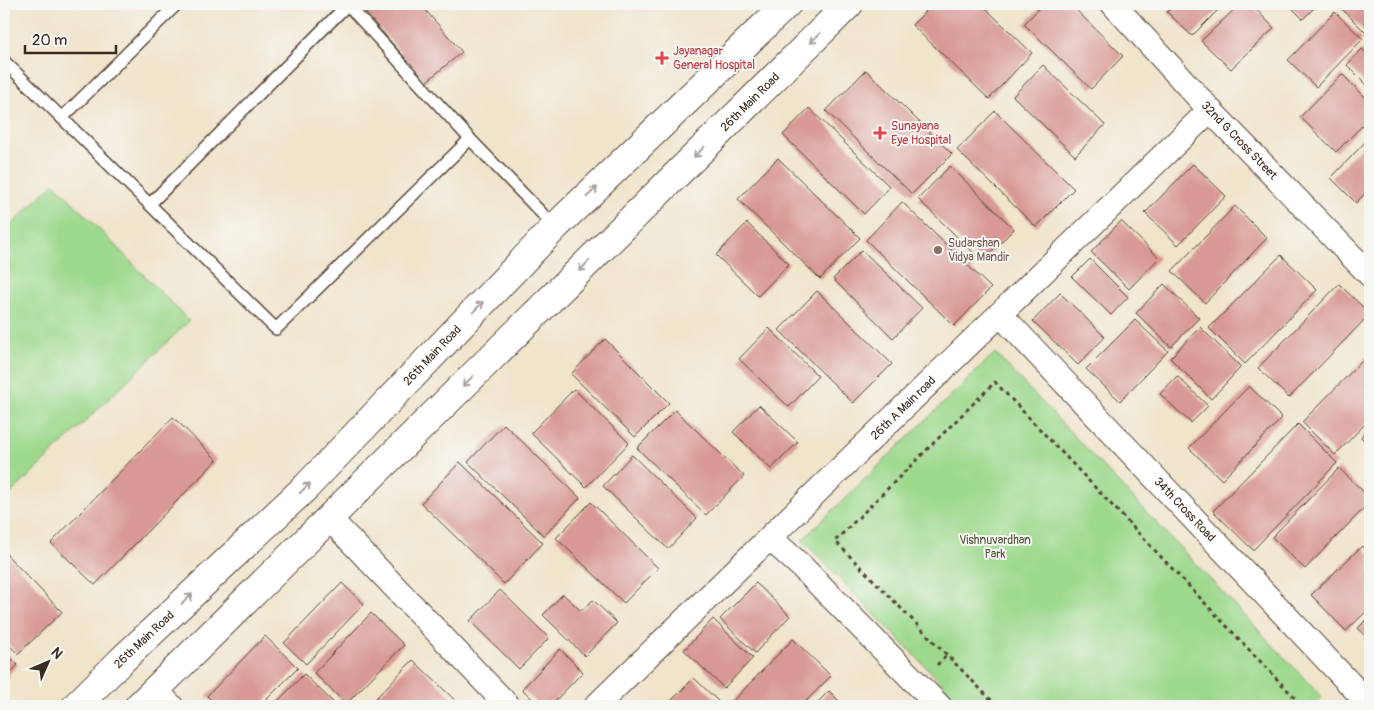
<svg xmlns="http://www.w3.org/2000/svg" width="1374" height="710" font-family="Pangolin,sans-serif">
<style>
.green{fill:#9dd98d;stroke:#6c8256}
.building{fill:#d89994}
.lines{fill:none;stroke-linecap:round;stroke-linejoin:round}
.service-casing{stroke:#564638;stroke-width:14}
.minor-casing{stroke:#564638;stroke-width:26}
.tertiary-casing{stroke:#564638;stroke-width:30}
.path{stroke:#564638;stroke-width:3;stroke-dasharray:4 4;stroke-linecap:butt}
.service{stroke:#fff;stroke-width:11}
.minor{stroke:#fff;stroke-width:24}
.tertiary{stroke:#fff;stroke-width:28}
.oneway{stroke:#a79f9a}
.health-dot{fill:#e0444e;stroke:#f6f6f2;stroke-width:2}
.education-dot{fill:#8d6e63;stroke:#f6f6f2;stroke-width:2}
.labels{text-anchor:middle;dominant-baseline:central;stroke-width:4;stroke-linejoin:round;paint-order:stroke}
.health-label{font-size:12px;fill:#be3a42;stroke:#f6f6f2;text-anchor:start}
.street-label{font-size:12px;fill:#3b2a1e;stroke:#f6f6f2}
.education-label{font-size:12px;fill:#785e54;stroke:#f6f6f2;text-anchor:start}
.park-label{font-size:12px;fill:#54563a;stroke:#f6f6f2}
</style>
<rect width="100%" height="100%" fill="#f6f6f2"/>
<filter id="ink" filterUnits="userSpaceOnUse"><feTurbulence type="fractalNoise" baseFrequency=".02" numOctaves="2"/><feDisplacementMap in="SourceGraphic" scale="10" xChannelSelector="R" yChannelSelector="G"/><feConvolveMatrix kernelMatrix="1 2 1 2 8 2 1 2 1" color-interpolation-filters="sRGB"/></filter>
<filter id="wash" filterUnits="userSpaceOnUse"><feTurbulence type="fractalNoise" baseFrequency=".0096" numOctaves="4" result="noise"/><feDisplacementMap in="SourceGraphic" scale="20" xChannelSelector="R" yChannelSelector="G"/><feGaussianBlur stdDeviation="1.12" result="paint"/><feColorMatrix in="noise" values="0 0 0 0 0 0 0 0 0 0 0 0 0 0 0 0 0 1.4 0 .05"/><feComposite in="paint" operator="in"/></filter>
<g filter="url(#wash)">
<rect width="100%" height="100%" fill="#f0e4cb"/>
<g class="green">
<path d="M54 183 189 321 4 500V232Z"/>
<path d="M995 353 1322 697 1313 706H964L802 540Z"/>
</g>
<g id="blocks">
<g class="building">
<path d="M358 4H420L462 52 426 82Z"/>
<path d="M933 4H981L1032 53 989 99 912 25Z"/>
<path d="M1043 4H1070L1123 56 1091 89 1024 24Z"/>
<path d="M1175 4H1224L1192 36 1167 12Z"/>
<path d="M1240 4H1251L1274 28 1231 69 1201 41Z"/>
<path d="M1288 4H1316L1317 5 1303 19Z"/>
<path d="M1340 4H1370V37L1338 5Z"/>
<path d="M1335 12 1363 39 1316 87 1288 60Z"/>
<path d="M1362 49 1370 57V88L1347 65Z"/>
<path d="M1043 65 1105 125 1075 156 1013 96Z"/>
<path d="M866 70 952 154 912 194 826 111Z"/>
<path d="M1342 74 1370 102V118L1336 152 1300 117Z"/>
<path d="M809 108 890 187 864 214 783 135Z"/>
<path d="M995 111 1074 189 1036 227 957 150Z"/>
<path d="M1370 137V188L1356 203 1331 178Z"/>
<path d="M778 158 860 238 820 279 738 199Z"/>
<path d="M1193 164 1226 196 1178 245 1145 213Z"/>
<path d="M950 166 1014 229 982 261 918 199Z"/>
<path d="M902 202 991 288 954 326 866 240Z"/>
<path d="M1235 206 1267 238 1205 303 1172 271Z"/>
<path d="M1121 221 1159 258 1129 289 1091 252Z"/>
<path d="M747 223 789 264 758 296 716 255Z"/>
<path d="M862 250 922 308 893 338 833 279Z"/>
<path d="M1281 255 1317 290 1245 364 1209 328Z"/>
<path d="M1090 259 1128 297 1111 315 1072 277Z"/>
<path d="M1164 284 1199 318 1171 347 1136 313Z"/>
<path d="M1339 284 1370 314 1289 398 1258 368Z"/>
<path d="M817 291 892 364 853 403 779 330Z"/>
<path d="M1060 293 1105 337 1078 365 1033 321Z"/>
<path d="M1135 320 1168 351 1120 401 1086 369Z"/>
<path d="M1200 327 1241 367 1211 399 1170 358Z"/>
<path d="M769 328 818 376 789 407 739 359Z"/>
<path d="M605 339 669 403 635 437 571 374Z"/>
<path d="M1370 353V419L1335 455 1302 422Z"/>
<path d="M1177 376 1208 406 1191 423 1160 394Z"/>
<path d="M1249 386 1282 418 1222 480 1189 448Z"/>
<path d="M574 389 629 443 586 487 531 433Z"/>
<path d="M759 405 798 442 771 469 733 432Z"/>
<path d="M675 410 744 476 706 515 637 448Z"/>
<path d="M173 417 217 460 95 585 51 543Z"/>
<path d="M504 424 580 498 544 536 468 462Z"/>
<path d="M1298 424 1337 463 1253 550 1213 511Z"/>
<path d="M1370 427V447L1361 437Z"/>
<path d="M632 455 697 518 668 549 603 486Z"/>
<path d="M460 462 543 543 504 584 421 503Z"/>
<path d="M1339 468 1370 498V502L1305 569 1272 537Z"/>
<path d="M591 502 658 568 624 603 556 538Z"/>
<path d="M1362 546 1370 555V608L1346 631 1311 595Z"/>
<path d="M4 552 62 612 18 654 4 640Z"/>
<path d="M342 583 364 604 306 664 284 643Z"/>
<path d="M756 583 790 616 755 653 720 619Z"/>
<path d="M500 590 549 638 519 669 470 621Z"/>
<path d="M563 594 581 611 593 600 617 623 585 656 543 615Z"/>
<path d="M371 613 404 645 346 704 314 673Z"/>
<path d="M1370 616V641L1358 628Z"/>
<path d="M713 619 753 658 724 688 684 650Z"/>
<path d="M265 636 298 668 260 706H217L207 696Z"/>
<path d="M793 639 831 676 801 706H728Z"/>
<path d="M560 649 583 672 550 706H540L522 689Z"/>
<path d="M4 651 18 665 4 679Z"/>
<path d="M413 660 461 706H368Z"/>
<path d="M304 674 337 706H273Z"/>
<path d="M694 678 718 701 713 706H666Z"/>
<path d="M829 691 844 706H814Z"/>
</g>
</g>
</g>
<g filter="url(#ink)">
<use href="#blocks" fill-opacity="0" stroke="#564638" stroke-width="1"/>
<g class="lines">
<defs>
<g id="service">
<path d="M347 4 470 139 555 227"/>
<path d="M4 61 276 329 470 139"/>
<path d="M62 118 177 4"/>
<path d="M150 204 347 5"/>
</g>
<g id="minor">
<path id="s1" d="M1113 4 1210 110 1370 275"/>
<path id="s2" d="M1000 314 1370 705"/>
<path d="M329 518 508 706"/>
<path d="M770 538 802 567 939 706"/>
<path d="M155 690 171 706"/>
<path id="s3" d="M596 706 1210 110"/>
</g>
<g id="tertiary">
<path id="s4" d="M76 706 122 660 306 487 555 227 787 4"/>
<path id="s5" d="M139 706 849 4"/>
<path d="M1363 706 1370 699"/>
</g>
</defs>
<use href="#service" class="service-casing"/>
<use href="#minor" class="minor-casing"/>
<use href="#tertiary" class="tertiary-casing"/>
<g class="path">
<path d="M937 665 947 655"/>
<path d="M997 706 835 541 995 382 1295 698 1287 706"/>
</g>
<use href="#service" class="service"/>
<use href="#minor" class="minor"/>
<use href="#tertiary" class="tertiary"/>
</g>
<defs><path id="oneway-shaft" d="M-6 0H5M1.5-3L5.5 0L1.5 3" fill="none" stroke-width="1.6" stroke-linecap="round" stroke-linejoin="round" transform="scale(1.25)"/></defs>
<g class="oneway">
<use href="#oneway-shaft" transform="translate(815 38) rotate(135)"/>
<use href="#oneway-shaft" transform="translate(699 152) rotate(135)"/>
<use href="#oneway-shaft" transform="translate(592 192) rotate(-44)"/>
<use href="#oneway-shaft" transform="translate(584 266) rotate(135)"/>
<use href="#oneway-shaft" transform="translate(478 307) rotate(-46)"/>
<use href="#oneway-shaft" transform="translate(468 381) rotate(135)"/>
<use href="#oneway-shaft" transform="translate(305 488) rotate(-45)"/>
<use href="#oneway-shaft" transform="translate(187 599) rotate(-43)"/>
</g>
</g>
<g class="health-dot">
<path d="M659.5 50.5h5v5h5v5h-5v5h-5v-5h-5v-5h5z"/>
<path d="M877.5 125.5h5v5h5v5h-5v5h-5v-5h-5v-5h5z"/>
</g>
<circle class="education-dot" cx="938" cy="250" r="5"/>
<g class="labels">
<g class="health-label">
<text x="673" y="51">Jayanagar<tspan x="673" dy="14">General Hospital</tspan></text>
<text x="891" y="126">Sunayana<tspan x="891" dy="14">Eye Hospital</tspan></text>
</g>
<g class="street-label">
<text stroke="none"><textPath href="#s5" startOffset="859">26th Main Road</textPath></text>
<text stroke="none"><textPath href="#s1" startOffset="186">32nd G Cross Street</textPath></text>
<text stroke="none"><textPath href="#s4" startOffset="500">26th Main Road</textPath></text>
<text stroke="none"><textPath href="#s3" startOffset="428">26th A Main road</textPath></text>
<text stroke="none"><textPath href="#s2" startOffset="269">34th Cross Road</textPath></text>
<text stroke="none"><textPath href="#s4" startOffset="95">26th Main Road</textPath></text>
</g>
<g class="education-label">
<text x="948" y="243">Sudarshan<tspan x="948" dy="14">Vidya Mandir</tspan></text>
</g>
<g class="park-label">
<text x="995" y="540">Vishnuvardhan<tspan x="995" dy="14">Park</tspan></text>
</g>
</g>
<rect width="1374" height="710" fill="none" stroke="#f6f6f2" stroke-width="20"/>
<g transform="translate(48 662) rotate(45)" stroke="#f6f6f2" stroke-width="4" paint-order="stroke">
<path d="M0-4L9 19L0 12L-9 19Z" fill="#3b2a1e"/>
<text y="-8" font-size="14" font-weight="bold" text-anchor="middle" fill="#3b2a1e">N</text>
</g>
<path d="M25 45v8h91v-8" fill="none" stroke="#3b2a1e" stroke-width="2.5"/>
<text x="32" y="45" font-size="15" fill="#3b2a1e" stroke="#f6f6f2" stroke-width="4" paint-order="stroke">20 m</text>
</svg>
